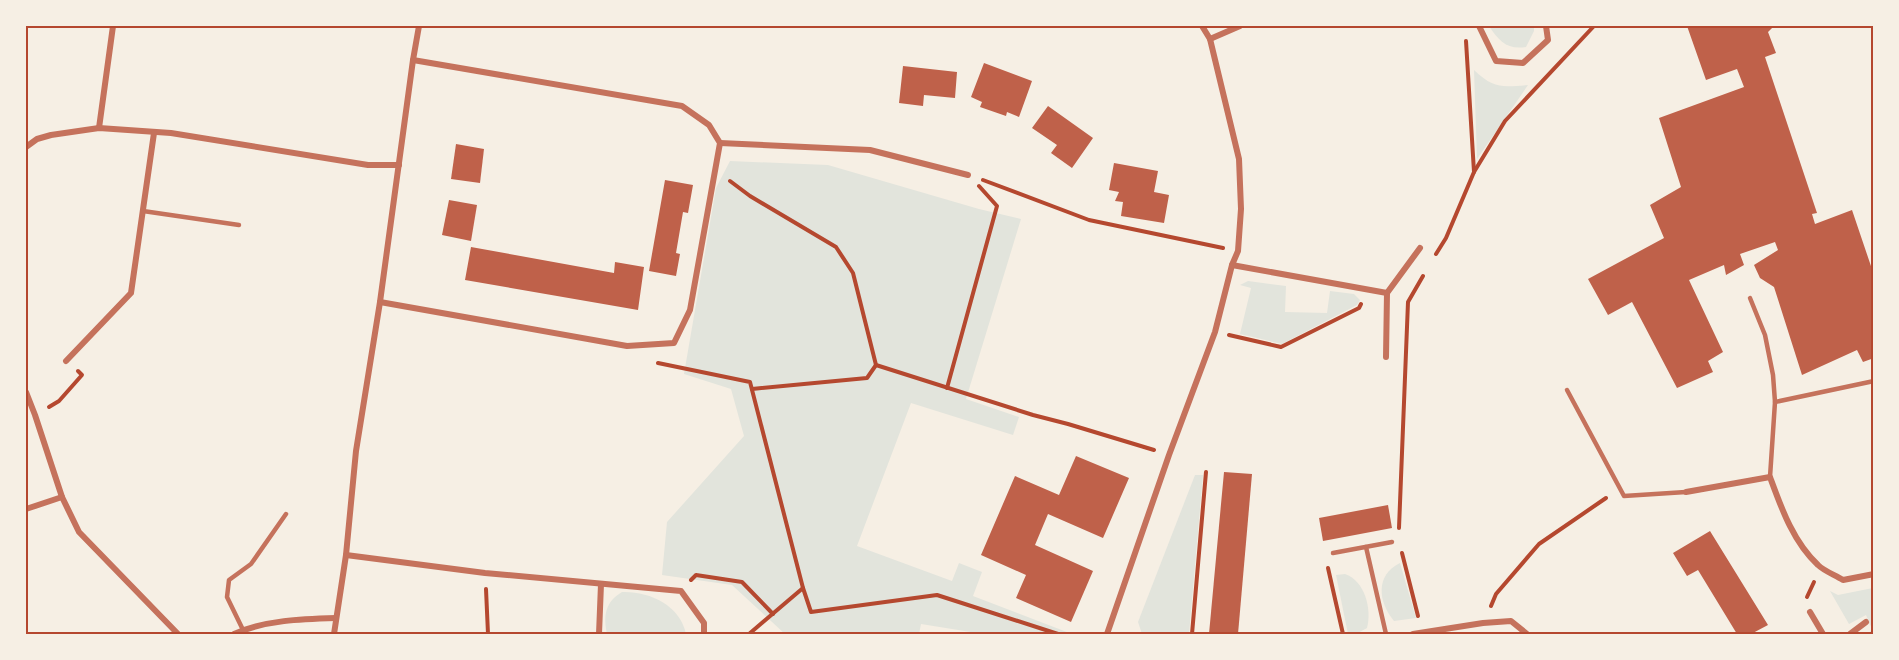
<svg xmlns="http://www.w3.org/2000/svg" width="1899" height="660" font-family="Ubuntu,sans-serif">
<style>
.green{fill:#e2e4dc}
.building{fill:#bf614a}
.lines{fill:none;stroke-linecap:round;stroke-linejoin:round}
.path{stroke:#b5482f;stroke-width:4}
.service{stroke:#c5725c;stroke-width:4.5}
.minor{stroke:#c5725c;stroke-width:6}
.neatline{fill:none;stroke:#b5482f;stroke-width:2}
</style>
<rect width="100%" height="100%" fill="#f6efe4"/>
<g class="green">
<path d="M1489 26H1534V31L1526 47C1507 50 1499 41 1489 26Z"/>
<path d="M1474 70C1494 89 1502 87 1528 85L1477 159Z"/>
<path d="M730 161 828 165 979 209 1021 219 966 399 1019 417 1013 435 911 403 857 546 952 581 959 563 982 572 973 596 1072 634H983L921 624 919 634H785L732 585 662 575 667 522 744 436 731 389 684 374 716 188Z"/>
<path d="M1248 281 1286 286 1285 312 1327 313 1330 291 1354 294 1360 300 1357 305 1282 344 1240 334 1251 288 1240 285Z"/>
<path d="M1195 475H1203L1189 634H1142L1138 622Z"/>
<path d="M1400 563 1416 618 1394 621C1378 602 1375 575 1400 563Z"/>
<path d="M1345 574C1365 581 1372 609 1367 628L1356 634H1348L1336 575Z"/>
<path d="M1873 588V634H1868L1872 629 1866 615 1849 624 1830 591 1838 595Z"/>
<path d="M622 592C649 591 680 605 686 634H607C603 616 605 602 622 592Z"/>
</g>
<g class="building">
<path d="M1687 26H1774L1768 32 1776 53 1765 57 1817 213 1812 214 1815 224 1852 210 1874 275V358L1863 362 1857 350 1802 375 1774 287 1760 278 1754 265 1778 250 1775 242 1740 254 1744 265 1726 275 1724 265 1689 280 1723 352 1708 361 1713 372 1677 388 1632 302 1608 315 1588 279 1664 238 1650 205 1681 187 1659 118 1744 87 1737 69 1706 80Z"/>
<path d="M984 63 1032 81 1019 117 1007 112 1006 116 980 107 982 102 971 97Z"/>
<path d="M903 66 957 72 955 98 924 95 923 106 899 103Z"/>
<path d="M1048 106 1093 138 1072 168 1051 153 1057 145 1032 128Z"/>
<path d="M456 144 484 149 480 183 451 179Z"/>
<path d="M1114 163 1158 171 1154 192 1169 195 1164 223 1121 216 1123 202 1115 201 1119 192 1109 190Z"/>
<path d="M665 180 693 185 688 213 683 212 676 253 680 254 676 276 649 271Z"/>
<path d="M449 200 477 205 471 241 442 235Z"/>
<path d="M471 247 614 273 615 262 644 267 638 310 465 280Z"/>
<path d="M1076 456 1129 478 1103 538 1048 514 1035 545 1093 571 1071 622 1016 598 1026 575 981 555 1015 476 1059 495Z"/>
<path d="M1224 472 1252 474 1238 634H1209Z"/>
<path d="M1388 505 1392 528 1323 541 1319 518Z"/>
<path d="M1710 531 1768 625 1751 634H1737L1698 570 1687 576 1673 553Z"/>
</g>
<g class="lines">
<g class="path">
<path d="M1466 41 1474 172"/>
<path d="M983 180 1089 220 1223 248"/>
<path d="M730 181 750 196 836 247 853 273 876 365 1033 415 1068 424 1154 450"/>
<path d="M1436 254 1446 238 1474 172 1505 121 1594 26"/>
<path d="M1229 335 1281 347 1359 308 1361 304"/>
<path d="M658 363 750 382 803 588 811 612 937 595 1058 634"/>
<path d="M947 388 997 206 979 186"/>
<path d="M752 389 867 378 876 365"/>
<path d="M49 407 59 401 82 375 78 371"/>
<path d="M1399 528 1408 302 1423 276"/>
<path d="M1402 553 1418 616"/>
<path d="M1328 568 1343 634"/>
<path d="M691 580 696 575 742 582 773 614"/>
<path d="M486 589 488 634"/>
<path d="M1807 597 1814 582"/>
<path d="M1491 606 1496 594 1539 544 1606 498"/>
<path d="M749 634 803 588"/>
<path d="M1192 634 1206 472"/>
</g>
<g class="service">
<path d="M143 211 239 225"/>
<path d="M1750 298 1765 335 1773 375 1775 402"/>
<path d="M1567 390 1624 496 1686 492"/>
<path d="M1770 477 1775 402 1874 381"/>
<path d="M1366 547 1386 634"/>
<path d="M1333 553 1392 542"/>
<path d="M245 634 227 597 229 580 251 564 286 514"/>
</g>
<g class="minor">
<path d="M1479 26 1496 61 1523 63 1548 40 1546 26"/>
<path d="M1210 39 1240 26"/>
<path d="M99 128 113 26"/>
<path d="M720 143 870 150 968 175"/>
<path d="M26 147 37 139 51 135 99 128 171 133 368 165H399"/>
<path d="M1232 265 1387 293"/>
<path d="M380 302 627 346 674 343 690 310 720 143 709 125 682 106 413 60"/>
<path d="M1386 357 1387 293 1420 248"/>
<path d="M66 361 131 293 154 133"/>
<path d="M26 392 35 415 62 497 79 532 178 634"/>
<path d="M1686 492 1770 477C1781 507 1793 542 1818 565 1824 571 1835 575 1843 580L1874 574"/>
<path d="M26 509 62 497"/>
<path d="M346 555 485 573 681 591 704 623V634"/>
<path d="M1810 612 1823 634"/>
<path d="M234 634C266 620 301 619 336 618"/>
<path d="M334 634 346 555 356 451 380 302 413 60 419 26"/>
<path d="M599 634 601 584"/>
<path d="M1107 634 1169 455 1215 332 1232 265 1238 251 1241 209 1239 159 1210 39 1202 26"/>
<path d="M1413 634 1483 623 1511 621 1527 634"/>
<path d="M1850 634 1866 622"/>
</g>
</g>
<rect width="1899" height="660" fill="none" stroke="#f6efe4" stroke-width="54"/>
<rect x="27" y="27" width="1845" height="606" class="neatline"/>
</svg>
